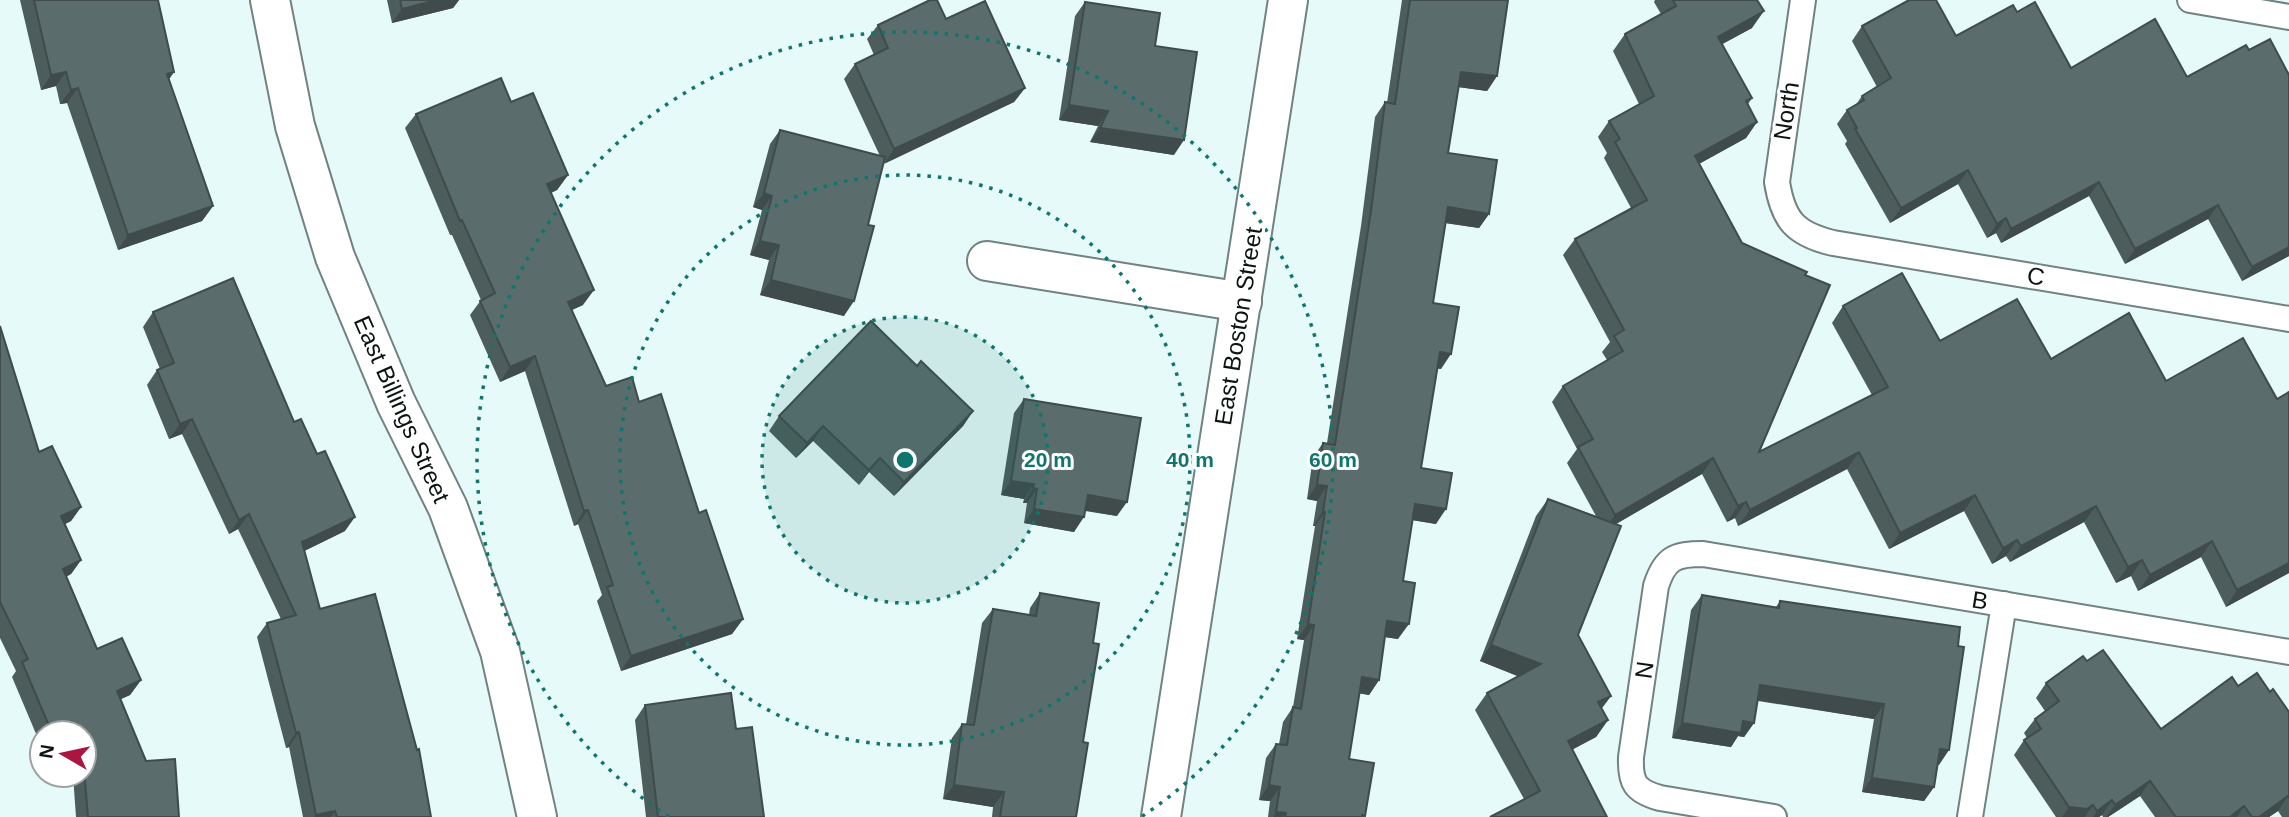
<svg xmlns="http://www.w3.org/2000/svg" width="2289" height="817" font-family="Arial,sans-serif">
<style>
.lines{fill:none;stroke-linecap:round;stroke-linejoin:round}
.service-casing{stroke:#708281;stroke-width:28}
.minor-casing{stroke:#708281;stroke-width:42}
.service{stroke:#fff;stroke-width:24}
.minor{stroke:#fff;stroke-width:38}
.wall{fill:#4d5d5c}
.shaded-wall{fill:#3f4c4b}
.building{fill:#5a6c6b;stroke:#3f4c4b;stroke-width:2}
.ring{fill:none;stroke:#0f766e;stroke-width:3.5;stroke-dasharray:3.5 7}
.labels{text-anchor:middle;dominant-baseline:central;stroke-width:6;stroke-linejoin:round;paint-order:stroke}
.street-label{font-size:24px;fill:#0c1313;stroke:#fff}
.centre{fill:#0f766e;stroke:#fff;stroke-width:3.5}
.ring-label{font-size:21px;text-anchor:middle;font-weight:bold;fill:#0f766e;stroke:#fff;stroke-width:6;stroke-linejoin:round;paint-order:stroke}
</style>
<rect width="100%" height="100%" fill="#e6faf9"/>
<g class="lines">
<defs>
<g id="service">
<path d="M1803 0 1777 182C1783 220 1795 234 1833 243L2289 319"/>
<path d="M2190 0 2289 17"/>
<path d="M1774 817 1660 798C1635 791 1630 783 1631 757L1656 586C1665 558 1675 554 1703 554L2289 652"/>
<path d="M1970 817 2004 604"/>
</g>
<g id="minor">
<path d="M270 0 295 126 335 257 396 403 448 508 500 651 537 817"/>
<path d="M987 261 1242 302"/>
<path d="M1161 817 1288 0"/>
</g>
</defs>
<use href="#service" class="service-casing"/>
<use href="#minor" class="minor-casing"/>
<use href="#service" class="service"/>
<use href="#minor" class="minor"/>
</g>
<g class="wall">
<path d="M20 0H158L169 80 213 206 202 221 118 250 67 103 60 104 56 86 41 90Z"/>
<path d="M387 0H459L453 8 392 23Z"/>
<path d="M1402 0H1508L1497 76 1487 91 1458 87 1448 153 1489 214 1479 228 1446 223 1433 303 1441 369 1437 368 1421 468 1436 524 1413 520 1403 581 1398 639 1385 637 1379 680 1369 695 1359 693 1349 759 1365 816 1364 817H1268L1270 801 1259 800 1266 758 1276 744H1279L1283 722 1293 707 1304 640 1297 639 1315 526H1313L1317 501 1307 499 1313 457 1323 443H1327L1361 226 1375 117 1385 102 1387 103Z"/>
<path d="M1655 0H1757L1752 28 1722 44 1752 98 1748 104 1757 122 1746 138 1699 164 1759 452 1872 395 1832 323 1843 306 1940 341 2051 359 2166 381 2277 399 2289 392V573L2226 607 2201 557 2138 591 2131 576 2116 583 2084 522 2010 562 2006 556 1992 564 1964 511 1889 549 1847 469 1738 526 1735 518 1727 522 1702 474 1616 524 1578 635 1611 696 1601 709 1608 720 1596 737 1572 749 1607 817 1524 799 1475 710 1487 693 1518 676 1480 661 1536 516 1548 499 1596 516 1567 463 1577 449 1552 402 1563 386 1607 360 1602 352 1610 342 1563 255 1575 239 1631 208 1604 158 1607 153 1598 137 1609 121 1639 104 1613 51 1625 34 1661 14 1654 2Z"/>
<path d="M1085 2 1155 46 1174 155 1090 142 1098 126 1059 120 1075 16Z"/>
<path d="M2017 12 2071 68 2289 256 2242 281 2208 219 2125 264 2089 196 2001 243 1996 233 1987 238 1958 184 1890 223 1845 144 1847 141 1837 124 1847 110 1855 106 1862 96 1877 87 1852 41 1862 26 1956 36Z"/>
<path d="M946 19 1025 88 1014 102 884 163 844 316 760 295 769 260 750 255 762 210 753 207 770 144 780 130 880 156 844 79 855 64 874 55 867 39 878 25Z"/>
<path d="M511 102 568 175 557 190 551 193 583 305 571 310 606 386 639 402 699 513 743 619 732 634 621 671 597 601 602 595 578 524 574 526 525 371 500 382 470 315 481 300 452 235H450L405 128 416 114Z"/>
<path d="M153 312 294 422 345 531 304 551 320 609 431 817H303L289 747 286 748 257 637 267 623 281 619 238 529 229 534 182 434 169 439 147 385 157 370 160 369 143 327Z"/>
<path d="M0 326 39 452 81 507 71 521 65 524 81 560 71 574 66 577 97 649 141 680 130 695 121 699 146 761 179 817H76L73 775H84V733H42V748L12 677 16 671 0 638Z"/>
<path d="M917 366 973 411 963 426 894 496 869 472 859 485 813 441 796 458 769 431 779 416Z"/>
<path d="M1024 399 1117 516 1085 511 1074 532 1024 523 1027 503H1023L1024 499 1001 495 1014 413Z"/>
<path d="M1040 593 1093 643 1076 817H992L993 807 943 799 952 738 962 724H966L982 623 993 609 1029 615 1030 608Z"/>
<path d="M1702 595 1776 607 1780 601 1960 627 1934 787 1924 801 1862 792 1874 719 1758 701 1754 723 1744 737 1738 736 1731 747 1672 738 1691 610Z"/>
<path d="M2087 661 2161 729 2238 686 2270 692 2289 712V817H2282L2278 811 2269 817H2155L2140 796 2108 817H2103L2102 815 2099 817H2056L2014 755 2024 740 2027 738 2024 733 2035 719 2045 711 2036 698 2046 683Z"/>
<path d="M645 705 736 729 764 817H646L635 720Z"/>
</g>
<g class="shaded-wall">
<path d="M437 0H459L453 8 392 23 402 9Z"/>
<path d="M1764 11 1752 28 1706 53 1718 37Z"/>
<path d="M66 72 56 86 41 90 51 75Z"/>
<path d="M174 72 164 87 167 74Z"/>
<path d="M1461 72 1497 76 1487 91 1451 86Z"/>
<path d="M78 88 67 103 60 104 71 90Z"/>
<path d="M1025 88 1014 102 884 164 894 149Z"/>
<path d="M1069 105 1108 111 1098 126 1059 120Z"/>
<path d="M1757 122 1746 138 1684 172 1695 156Z"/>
<path d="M1100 128 1184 140 1174 155 1090 142Z"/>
<path d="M1968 170 1958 184 1890 223 1901 208Z"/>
<path d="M568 175 557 190 537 199 547 184Z"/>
<path d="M2099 182 2089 196 2001 243 2011 229Z"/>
<path d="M764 193 772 196 762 210 753 207Z"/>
<path d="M2218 205 2208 219 2125 264 2135 249Z"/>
<path d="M213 206 202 221 118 250 128 235Z"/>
<path d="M1448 207 1489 214 1479 228 1438 222Z"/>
<path d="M2006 218 1996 233 1987 238 1997 224Z"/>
<path d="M760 241 779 245 769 260 750 255Z"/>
<path d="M2289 247V256L2242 281 2252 267Z"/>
<path d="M771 280 854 301 844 316 760 295Z"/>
<path d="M594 290 583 305 557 317 568 302Z"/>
<path d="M1440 352 1451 354 1441 369 1429 367Z"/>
<path d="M535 356 525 371 500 382 510 367Z"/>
<path d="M973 411 963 426 894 496 904 482Z"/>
<path d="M192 419 182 434 169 439 180 424Z"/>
<path d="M823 426 813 441 796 458 807 443Z"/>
<path d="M1859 452 1847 469 1738 526 1750 510Z"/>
<path d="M880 458 869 472 859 485 869 470Z"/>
<path d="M1713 458 1702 474 1604 531 1615 515Z"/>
<path d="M1011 481 1034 484 1024 499 1001 495Z"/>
<path d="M1317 485 1327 486 1317 501 1307 499Z"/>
<path d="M1033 488 1037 489 1027 503H1023Z"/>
<path d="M1088 495 1127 502 1117 516 1077 509Z"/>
<path d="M1975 495 1964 511 1889 549 1900 533Z"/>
<path d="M1746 502 1735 518 1727 522 1738 506Z"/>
<path d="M1415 504 1446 509 1436 524 1405 519Z"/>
<path d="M2096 506 2084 522 2010 562 2021 546Z"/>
<path d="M81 507 71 521 51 531 61 516Z"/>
<path d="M1034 509 1084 517 1074 532 1024 523Z"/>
<path d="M588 510 578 524 574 526 584 511Z"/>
<path d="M1323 511 1325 512 1315 526H1313Z"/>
<path d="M249 514 238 529 229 534 239 520Z"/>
<path d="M355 517 345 531 292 557 302 542Z"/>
<path d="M2017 540 2006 556 1992 564 2003 548Z"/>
<path d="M2212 541 2201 557 2138 591 2150 575Z"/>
<path d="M81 560 71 574 52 583 63 569Z"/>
<path d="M2142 560 2131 576 2116 583 2128 567Z"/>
<path d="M2289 563V573L2226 607 2237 590Z"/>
<path d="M743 619 732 634 621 671 631 656Z"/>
<path d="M1387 621 1409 624 1398 639 1377 636Z"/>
<path d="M1308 624 1314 625 1304 640 1297 639Z"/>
<path d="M1491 645 1541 664 1530 681 1480 661Z"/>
<path d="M1362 677 1379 680 1369 695 1351 692Z"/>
<path d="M141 680 130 695 107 705 117 691Z"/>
<path d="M1760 685 1884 704 1874 719 1750 699Z"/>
<path d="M1611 696 1599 712 1598 702Z"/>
<path d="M1608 720 1596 737 1557 758 1568 741Z"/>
<path d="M1743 721 1754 723 1744 737 1738 736 1731 747 1672 738 1682 723Z"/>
<path d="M299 732 289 747 286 748 296 733Z"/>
<path d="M1940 749 1949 750 1939 765 1930 763Z"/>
<path d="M1872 778 1934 787 1924 801 1862 792Z"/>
<path d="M2150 781 2140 796 2108 817H2106L2115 805Z"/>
<path d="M954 785 1004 792 993 807 943 799Z"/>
<path d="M1269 785 1280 787 1270 801 1259 800Z"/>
<path d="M2288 796 2278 811 2269 817H2259Z"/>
<path d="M2112 800 2102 815 2099 817H2093L2097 811Z"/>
<path d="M2093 805 2085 817H2062L2069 807Z"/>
<path d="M2244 806 2237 817H2230Z"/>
<path d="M335 811 331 817H314L316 815Z"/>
<path d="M1276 812 1286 813 1283 817H1273Z"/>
</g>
<g class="building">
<path d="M34 0H158L174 72 167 74 213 206 128 235 78 88 71 90 66 72 51 75Z"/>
<path d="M400 0H437L402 9Z"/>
<path d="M930 0H937L946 19 985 1 1025 88 894 149 855 64 888 48 878 25Z"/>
<path d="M1410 0H1508L1497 76 1461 72 1448 153 1497 160 1489 214 1448 207 1433 303 1459 307 1451 354 1440 352 1421 468 1452 473 1446 509 1415 504 1403 581 1415 583 1409 624 1387 621 1379 680 1362 677 1349 759 1374 763 1365 816 1362 815V817H1285L1286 813 1276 812 1280 787 1269 785 1276 744 1287 745 1293 707 1301 709 1314 625 1308 624 1325 512 1323 511 1327 486 1317 485 1323 443 1335 445 1371 211 1385 102 1395 104Z"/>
<path d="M1673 0H1757L1764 11 1718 37 1752 98 1746 101 1757 122 1695 156 1742 243 1807 272 1805 275 1830 285 1759 452 1888 387 1843 306 1902 273 1940 341 2017 299 2051 359 2129 313 2166 381 2243 338 2277 399 2289 392V563L2237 590 2212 541 2150 575 2142 560 2128 567 2096 506 2021 546 2017 540 2003 548 1975 495 1900 533 1859 452 1750 510 1746 502 1738 506 1713 458 1615 515 1578 447 1593 439 1563 386 1623 351 1614 336 1624 330 1575 239 1647 200 1615 142 1620 139 1609 121 1654 96 1625 34 1676 6Z"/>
<path d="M1909 0H1936L1956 36 2013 5 2017 12 2035 2 2071 68 2155 19 2187 77 2246 45 2249 50 2270 39 2289 75V247L2252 267 2218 205 2135 249 2099 182 2011 229 2006 218 1997 224 1968 170 1901 208 1855 129 1857 128 1847 110 1864 100 1862 96 1891 78 1862 26Z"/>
<path d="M1085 2 1160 13 1155 46 1197 52 1184 140 1100 128 1108 111 1069 105Z"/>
<path d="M501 78 511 102 533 93 568 175 547 184 594 290 568 302 606 386 632 377 639 402 661 394 699 513 706 510 743 619 631 656 607 587 613 585 588 510 584 511 535 356 510 367 480 301 495 293 462 220 460 221 416 114Z"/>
<path d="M780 130 885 157 868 225 874 226 854 301 771 280 779 245 760 241 772 196 764 193Z"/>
<path d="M233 278 294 422 301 419 317 454 325 451 355 517 302 542 320 609 375 594 417 750 419 749 431 817H337L335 811 316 815 299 732 296 733 267 623 296 615 249 514 239 520 192 419 180 424 157 370 174 363 153 312Z"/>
<path d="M871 321 917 366 921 361 973 411 904 482 880 458 869 470 823 426 807 443 779 416Z"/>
<path d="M0 326 39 452 52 446 81 507 61 516 81 560 63 569 97 649 122 638 141 680 117 691 146 761 175 759 179 817H88L84 770V733H81V730L75 733H52L22 662 28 659 0 602Z"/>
<path d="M1024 399 1141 418 1127 502 1088 495 1084 517 1034 509 1037 489 1033 488 1034 484 1011 481Z"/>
<path d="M1548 499 1621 526 1578 635 1611 696 1598 702 1608 720 1568 741 1607 817H1490L1540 791 1487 693 1541 664 1491 645Z"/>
<path d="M1040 593 1099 603 1093 643 1099 644 1083 742 1088 743 1076 817H1000L1004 792 954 785 962 724 974 725 993 609 1036 616Z"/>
<path d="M1702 595 1779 608 1780 601 1960 627 1958 646 1964 647 1949 750 1940 749 1934 787 1872 778 1884 704 1760 685 1754 723 1743 721 1741 733 1682 723Z"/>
<path d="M2103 650 2161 729 2232 677 2238 686 2257 673 2270 692 2273 689 2289 712V798L2288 796 2259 817H2252L2244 806 2230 817H2176L2150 781 2115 805 2112 800 2097 811 2093 805 2087 809 2069 807 2024 740 2041 729 2035 719 2059 701 2046 683 2083 656 2087 661Z"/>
<path d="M731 693 736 729 752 727 764 817H658L645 705Z"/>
</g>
<circle cx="905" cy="460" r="143" fill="#0f766e" fill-opacity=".12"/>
<g class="ring">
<circle cx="905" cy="460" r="143"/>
<circle cx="905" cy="460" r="285"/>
<path d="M669 817A428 428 0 1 1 1141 817"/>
</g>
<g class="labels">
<g class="street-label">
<text transform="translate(1786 111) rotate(-81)">North</text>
<text transform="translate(2036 276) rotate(9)">C</text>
<text transform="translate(1238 326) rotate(-81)">East Boston Street</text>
<text transform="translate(402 409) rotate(66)">East Billings Street</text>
<text transform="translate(1980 600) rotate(9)">B</text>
<text transform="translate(1644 670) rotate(-82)">N</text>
</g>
</g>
<circle cx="905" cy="460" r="10" class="centre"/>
<g class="ring-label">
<text x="1048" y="467">20 m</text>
<text x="1190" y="467">40 m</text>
<text x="1333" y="467">60 m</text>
</g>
<g transform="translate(63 754) rotate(279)"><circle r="33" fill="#ffffff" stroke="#9ea1a1" stroke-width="2"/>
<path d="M0-5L12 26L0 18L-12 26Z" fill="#ab1640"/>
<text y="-10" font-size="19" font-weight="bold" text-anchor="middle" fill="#0c1313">N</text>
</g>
</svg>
